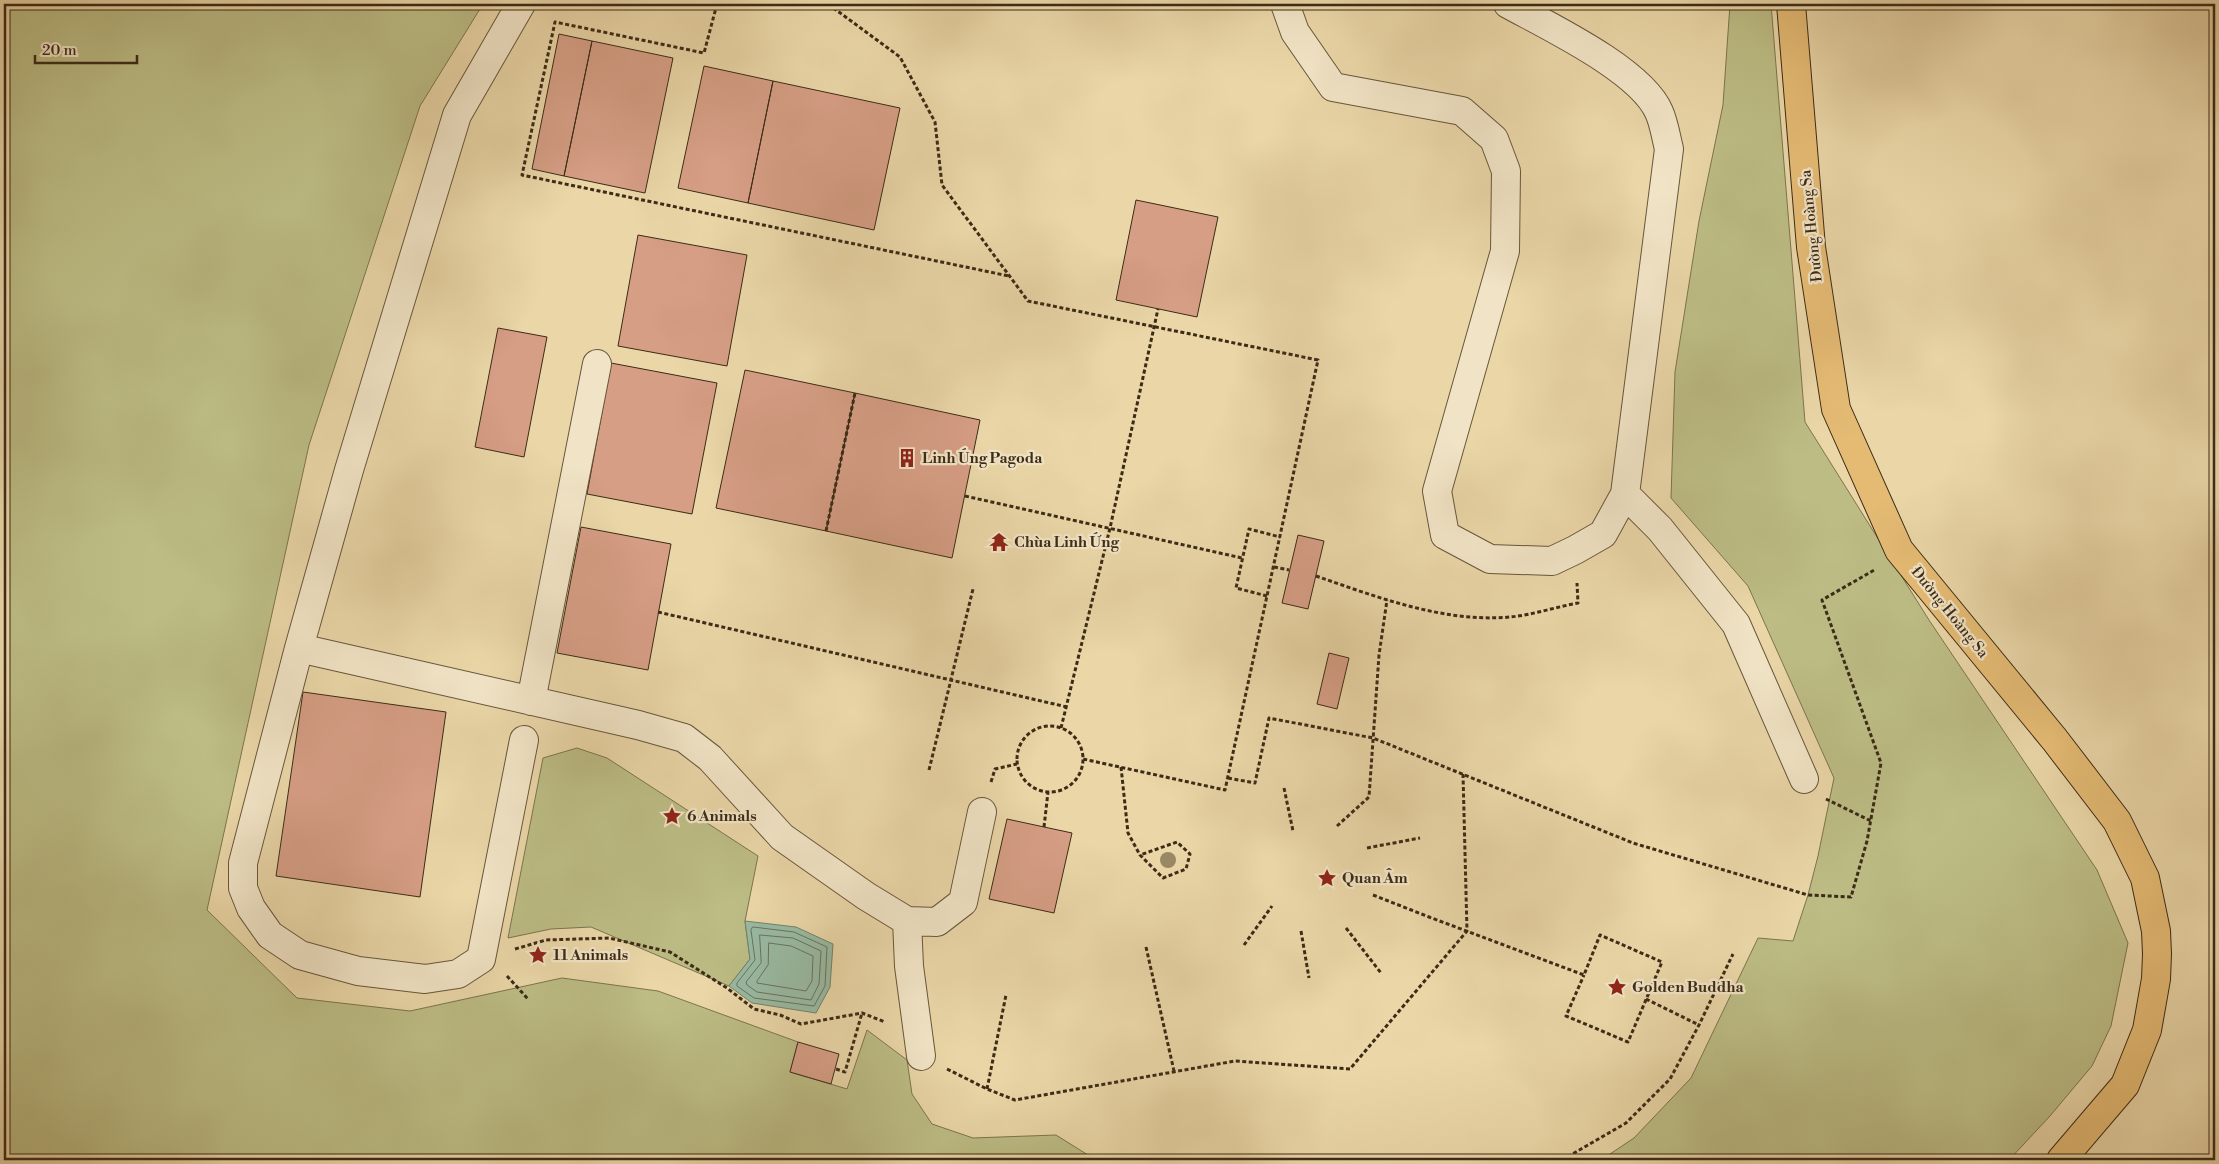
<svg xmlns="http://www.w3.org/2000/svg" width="2219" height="1164" font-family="'Libre Bodoni',serif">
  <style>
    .green { fill: #bcbc84; stroke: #7c744e }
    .water { fill: #98baa3; stroke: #73816b }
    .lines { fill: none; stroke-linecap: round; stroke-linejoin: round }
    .shore { stroke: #6a725d; stroke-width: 1 }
    .building { fill: #d69e85; stroke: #3c2b17 }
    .minor-casing { stroke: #68563b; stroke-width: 30 }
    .major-casing { stroke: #3c2b17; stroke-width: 30 }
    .path { stroke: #3c2b17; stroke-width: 3; stroke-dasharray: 4 2.5; stroke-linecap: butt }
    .minor { stroke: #f1e4c6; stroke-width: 28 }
    .major { stroke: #e5bb74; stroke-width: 28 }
    .tree { fill: #998864 }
    .labels { text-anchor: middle; stroke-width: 4.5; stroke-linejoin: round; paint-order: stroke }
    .street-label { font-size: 15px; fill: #3c2b17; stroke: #f1e4c6 }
    .poi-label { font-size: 15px; font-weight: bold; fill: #3c2b17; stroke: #f1e4c6; text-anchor: start }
  </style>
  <rect width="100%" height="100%" fill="#ead6a7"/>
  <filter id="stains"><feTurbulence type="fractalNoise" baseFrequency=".004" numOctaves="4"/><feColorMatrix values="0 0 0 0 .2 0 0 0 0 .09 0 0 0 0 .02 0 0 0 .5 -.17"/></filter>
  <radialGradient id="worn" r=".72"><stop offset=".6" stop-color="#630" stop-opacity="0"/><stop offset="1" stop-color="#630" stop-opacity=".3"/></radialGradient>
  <!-- green -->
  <path class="green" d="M4,4H483L420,106L309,445L207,910L297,998L410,1011L562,978L658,991L798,1042L790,1072L847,1089L867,1030L907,1060L912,1094L932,1124L973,1138L1056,1135L1096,1160H4Z
    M1730,4H1771L1805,422L1929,620L2097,870L2128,943L2111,1026L2092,1066L2050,1116L2009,1160H1601L1634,1138L1691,1078L1758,938L1793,941L1808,895L1818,856L1834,778L1748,586L1671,498L1675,372L1699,221L1723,105Z
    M577,748L607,758L758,856L745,921L750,959L729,986L591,927L551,929L508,938L543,758Z"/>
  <!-- water -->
  <path class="water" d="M745,921L796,927L833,944L830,987L816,1013L752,1003L729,986L750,959Z"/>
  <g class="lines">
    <!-- shore -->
    <path class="shore" d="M753,927L794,932L827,947L825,986L814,1006L754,998L737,986V983L755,960L751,930Z
      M760,935L793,938L821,951L819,984L811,1000L757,992L747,985L746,982L761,963Z
      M769,943L791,946L813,956L812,981L806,991L757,983V981L768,965Z"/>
  </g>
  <!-- building -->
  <path class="building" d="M559,34L592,41L564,176L532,169Z
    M592,41L673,58L645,193L564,176Z
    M704,66L773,81L748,203L678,188Z
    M773,81L900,108L874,230L748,203Z
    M1136,200L1218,217L1197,317L1116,300Z
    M638,235L747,255L727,366L618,346Z
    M498,328L547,337L524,457L475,447Z
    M611,363L717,383L692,514L587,494Z
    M745,370L855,393L826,531L716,508Z
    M855,393L980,420L952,558L826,531Z
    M581,527L671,544L648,670L557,653Z
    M1298,535L1324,541L1308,609L1282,603Z
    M1329,653L1349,658L1337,709L1317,704Z
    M303,692L446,712L420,897L276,876Z
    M1007,819L1072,833L1054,913L989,899Z
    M798,1042L839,1054L831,1084L790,1072Z"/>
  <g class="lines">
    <!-- minor casing -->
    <g class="minor-casing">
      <path id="minor" d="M521,4L457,115L349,470L299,648L638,725L684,738L710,758L782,837L866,896L907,921L937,922L963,902L982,812
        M1285,4L1295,32L1333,87L1462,111L1494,139L1506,171L1505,251L1437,491L1445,535L1490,559L1552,561L1575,550L1603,534L1625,494L1669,149C1666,137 1664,123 1659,112C1641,70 1548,26 1508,4
        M1625,494L1660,529L1736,624L1804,779
        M299,648L243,863V888L251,908L270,935L300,955L358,971L425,979L458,974L481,959L524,740
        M531,701L597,364
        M907,921L909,966L921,1056"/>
    </g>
    <!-- major casing -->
    <g class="major-casing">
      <path id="major" d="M1791,4L1811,247L1836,409L1899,550L2055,740L2117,821L2145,878L2156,931L2157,954L2156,979L2147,1030L2125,1085L2061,1160"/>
    </g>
    <!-- path -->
    <path class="path" d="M717,4L704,53L555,22L522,175L1009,276
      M828,4L900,57L935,122L942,185L1028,301L1318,360L1225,790L1083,759
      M965,496L1242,558
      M826,531L855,393
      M1274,567L1289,570
      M1316,576C1377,597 1444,623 1510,617C1532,615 1556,607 1578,603L1577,583
      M1267,596L1236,588L1249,529L1280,537
      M658,612L1067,707
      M1017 759a33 33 0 1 1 66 0a33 33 0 1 1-66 0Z
      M1061,728L1110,528L1158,309
      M1121,767L1128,833L1140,855L1163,878L1186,869L1190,854L1177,842L1140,855
      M929,770L973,589
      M1228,778L1255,783L1269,718L1373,738L1633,843L1808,895L1851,897L1867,841L1881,763L1822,600L1876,569
      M991,782L995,769L1017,764
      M1284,788L1293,831
      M1826,799L1871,821
      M1337,826L1369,797L1379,655L1387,600
      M1044,827L1048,792
      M1367,848L1420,838
      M1373,895L1429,917L1584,975L1600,935L1662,962L1628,1042L1566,1016L1584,975
      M1346,928L1381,973
      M1301,931L1309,978
      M1244,945L1272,906
      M1146,947L1174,1071
      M515,949L546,940L609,938L670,952L727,988L754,1009L780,1015L801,1024L862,1013L885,1022
      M507,976L528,999
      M1646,999L1699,1025
      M836,1069L845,1072L862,1013
      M947,1069L987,1089L1015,1100L1235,1061L1350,1069L1467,931L1463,774
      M987,1089L1006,995
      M1562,1160L1626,1123L1670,1079L1699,1025L1733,954"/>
    <!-- minor -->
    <use href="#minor" class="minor"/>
    <!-- major -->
    <use href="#major" class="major"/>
  </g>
  <!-- trees -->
  <circle class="tree" cx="1168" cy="860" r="8"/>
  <!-- icons -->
  <defs>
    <g id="building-bare" transform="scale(1.5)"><path d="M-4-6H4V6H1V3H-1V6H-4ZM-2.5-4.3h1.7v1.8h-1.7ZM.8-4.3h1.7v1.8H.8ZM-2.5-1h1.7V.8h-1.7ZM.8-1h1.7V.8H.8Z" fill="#8f2418" stroke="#f1e4c6" stroke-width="2.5" paint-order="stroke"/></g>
    <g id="temple-bare" transform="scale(1.5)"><path d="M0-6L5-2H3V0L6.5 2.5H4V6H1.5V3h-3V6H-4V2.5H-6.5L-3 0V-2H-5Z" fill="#8f2418" stroke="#f1e4c6" stroke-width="2.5" paint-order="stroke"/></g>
    <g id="sight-bare" transform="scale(1.5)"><path d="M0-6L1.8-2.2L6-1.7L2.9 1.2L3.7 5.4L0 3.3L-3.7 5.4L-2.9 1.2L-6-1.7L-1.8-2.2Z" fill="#8f2418" stroke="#f1e4c6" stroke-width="2.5" paint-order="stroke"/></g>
  </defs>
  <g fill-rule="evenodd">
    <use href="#building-bare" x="907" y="458"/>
    <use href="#temple-bare" x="999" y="542"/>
    <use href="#sight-bare" x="672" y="816"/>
    <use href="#sight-bare" x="1327" y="878"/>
    <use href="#sight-bare" x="538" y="955"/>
    <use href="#sight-bare" x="1617" y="987"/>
  </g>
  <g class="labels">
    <!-- street labels -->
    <g class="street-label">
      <text transform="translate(1811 226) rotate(-96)" y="5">Đường Hoàng Sa</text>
      <text transform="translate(1950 612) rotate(51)" y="5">Đường Hoàng Sa</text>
    </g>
    <!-- poi labels -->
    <g class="poi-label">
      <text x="922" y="463">Linh Úng Pagoda</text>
      <text x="1014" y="547">Chùa Linh Ứng</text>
      <text x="687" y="821">6 Animals</text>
      <text x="1342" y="883">Quan Âm</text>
      <text x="553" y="960">11 Animals</text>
      <text x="1632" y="992">Golden Buddha</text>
    </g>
  </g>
  <!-- margin -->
  <rect width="2219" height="1164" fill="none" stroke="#ead6a7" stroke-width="20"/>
  <rect x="5" y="5" width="2209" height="1154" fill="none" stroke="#3c2b17" stroke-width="2.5"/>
  <rect x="10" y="10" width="2199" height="1144" fill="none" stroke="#3c2b17"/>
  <!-- scale -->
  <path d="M35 55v8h102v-8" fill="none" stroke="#3c2b17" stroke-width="2.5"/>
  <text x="42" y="55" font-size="15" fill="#3c2b17" stroke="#f1e4c6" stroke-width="4" paint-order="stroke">20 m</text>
  <rect width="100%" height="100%" filter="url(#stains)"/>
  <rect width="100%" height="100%" fill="url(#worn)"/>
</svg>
